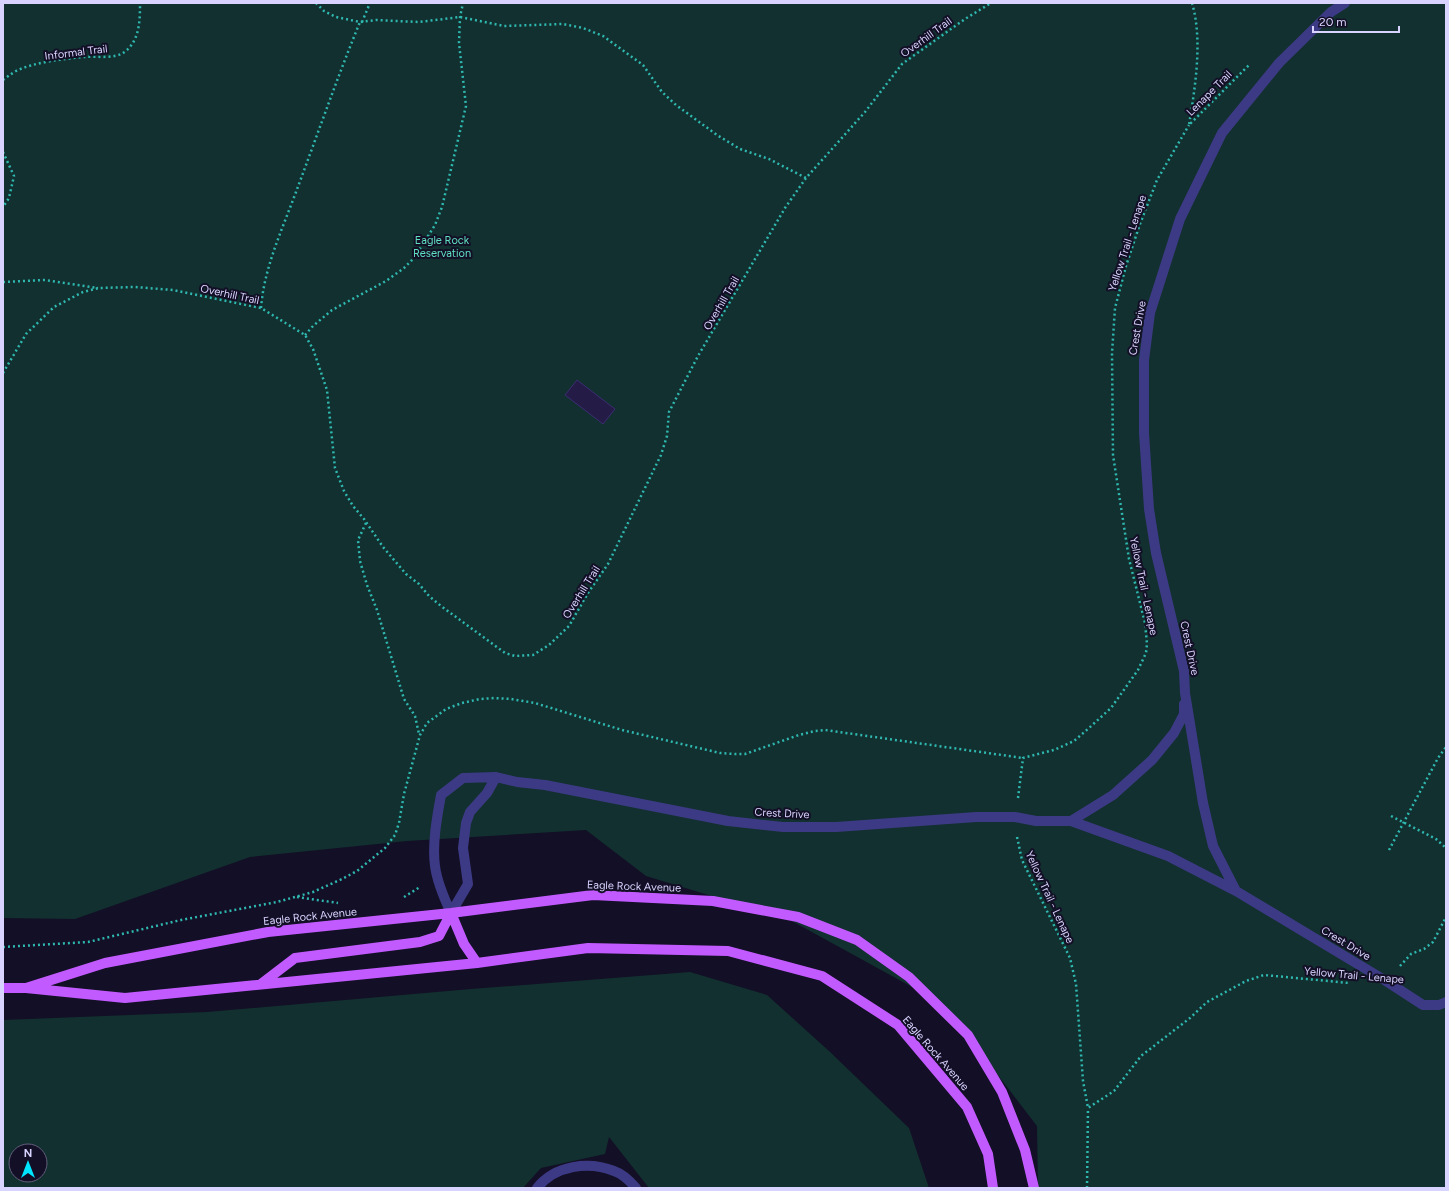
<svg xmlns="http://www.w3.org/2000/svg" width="1449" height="1191" font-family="Figtree,sans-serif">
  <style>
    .green { fill: #12302f; fill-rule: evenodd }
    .building { fill: #241b47; stroke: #3b2d73 }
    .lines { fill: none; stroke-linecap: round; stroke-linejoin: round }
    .path { stroke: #2fb8b0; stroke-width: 2.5; stroke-dasharray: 2 3; stroke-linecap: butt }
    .minor { stroke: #3d3a85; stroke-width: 10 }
    .major { stroke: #c25bff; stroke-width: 10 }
    .labels { text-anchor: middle; stroke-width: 4; stroke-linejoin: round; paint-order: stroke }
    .street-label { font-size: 11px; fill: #d9d4ff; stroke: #130f26 }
    .park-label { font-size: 11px; fill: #5fe0c0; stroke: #130f26 }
  </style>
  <rect width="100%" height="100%" fill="#130f26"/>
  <!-- green -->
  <path class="green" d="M3,3H1446V1188H1038L1037,1126L943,1004L790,920L646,876L586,830L407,841L250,857L75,919L3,918Z
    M690,972L767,995L829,1051L909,1128L929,1188H649L609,1137L605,1154L541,1168L523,1188H3V1020L207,1012L471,989ZM16,1151H40V1175H16Z"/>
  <!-- building -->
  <path class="building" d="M577,380L615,409L603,424L565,395Z"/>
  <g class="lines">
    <!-- path -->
    <path class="path" d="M316,3L324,11L336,17L360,22L376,20L419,22L460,17L504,26L563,24L583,28L603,36L643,65L662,92L676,105L717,135L740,149L769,159L806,178
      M1192,3C1203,40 1195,88 1189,125L1249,65
      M362,22L370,3
      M3,80C7,77 11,74 16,71C34,62 64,59 84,57C96,56 113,59 123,53C140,42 140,20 140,3
      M3,152L14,176L9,198L3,207
      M3,282L45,280L98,288
      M261,308C264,268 282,230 296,192C317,136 337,78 360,22
      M305,335L313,326L332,310L386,281L404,268L414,258L435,225L442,207L466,106L459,43L460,17L463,3
      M3,373L26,334L54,307L83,292L99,288L135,287L173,290L261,308L305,335L313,349L327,390L335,468L344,491L353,506L364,519L383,547L406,574L419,584L429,596L441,606L505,653L515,656L533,655L549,645L569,626L588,593L608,564L661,455L667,436L669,412L698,356L785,208L806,178L865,112L902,64L965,19L991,3
      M366,523L358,540L360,561L367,585L377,610L404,699L415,716L419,734
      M1018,798L1023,758L1054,750L1074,741L1089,728L1111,708L1138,670L1146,653L1147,644L1145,623L1129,559L1113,455L1112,353L1115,308L1126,266L1140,224L1157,180L1189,125
      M1391,816L1436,839L1446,848
      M1017,837L1022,860L1070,958L1076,984L1083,1081L1088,1108L1114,1091L1141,1056L1190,1018L1207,1002L1246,981L1264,975L1349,983
      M1389,850L1438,758L1446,747
      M297,897L338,903
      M404,897L420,887
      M3,947L88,942L181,920L277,902L313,892L342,879L357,871L385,848L395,835L399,823L404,794L420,735L427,723L446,709L462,703L480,699L494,698L511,699L535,703L622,730L720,753L735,754H745L799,735L815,731L825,730L1023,758
      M1400,966L1411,954L1424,949L1433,942L1446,917
      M1087,1188L1088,1108"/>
    <!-- minor -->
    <path class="minor" d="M1071,821L1113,795L1152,760L1174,733L1184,714V704
      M1236,891L1213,846L1203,803L1185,693L1184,671L1156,553L1149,509L1144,433V360L1150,313L1180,219L1222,133L1279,63L1331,12L1345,3
      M451,913C444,898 437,882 435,866C432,844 437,817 441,795L463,778L496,777L517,782L545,785L728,821L783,827H836L976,817H1015L1036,821H1071L1168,856L1236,891L1386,981L1423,1005H1439L1446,1002
      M451,913L468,884L463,848L466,823L470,812L487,793L496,777
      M537,1188C555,1165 589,1161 614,1171C623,1174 630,1181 636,1188"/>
    <!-- major -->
    <path class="major" d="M451,913L464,944L477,963
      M261,984L295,958L420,942L439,936L451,913
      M3,988H26L125,998L477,963L588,948L728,951L822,976L898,1025L967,1107L988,1154L993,1188
      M26,988L105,963L268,932L451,913L593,895L713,901L798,917L857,940L909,977L968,1035L1002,1092L1025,1150L1034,1188"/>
  </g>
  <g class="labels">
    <!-- street labels -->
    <g class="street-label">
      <text transform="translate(926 37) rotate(-36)" y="4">Overhill Trail</text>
      <text transform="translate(76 52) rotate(-7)" y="4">Informal Trail</text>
      <text transform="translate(1209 93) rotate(-45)" y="4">Lenape Trail</text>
      <text transform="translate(1127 243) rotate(-72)" y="4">Yellow Trail - Lenape</text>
      <text transform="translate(230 294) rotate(12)" y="4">Overhill Trail</text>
      <text transform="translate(721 303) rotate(-60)" y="4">Overhill Trail</text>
      <text transform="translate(1137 328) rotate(-80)" y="4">Crest Drive</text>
      <text transform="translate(1144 586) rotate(78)" y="4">Yellow Trail - Lenape</text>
      <text transform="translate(581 592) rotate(-58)" y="4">Overhill Trail</text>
      <text transform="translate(1190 648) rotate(78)" y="4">Crest Drive</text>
      <text transform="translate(782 813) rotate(3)" y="4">Crest Drive</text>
      <text transform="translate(634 886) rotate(2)" y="4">Eagle Rock Avenue</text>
      <text transform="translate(1050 897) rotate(65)" y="4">Yellow Trail - Lenape</text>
      <text transform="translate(310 916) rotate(-6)" y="4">Eagle Rock Avenue</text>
      <text transform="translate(1346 943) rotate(31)" y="4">Crest Drive</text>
      <text transform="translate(1354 975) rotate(5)" y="4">Yellow Trail - Lenape</text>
      <text transform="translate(936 1053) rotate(49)" y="4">Eagle Rock Avenue</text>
    </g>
    <!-- park labels -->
    <g class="park-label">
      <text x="442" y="244">Eagle Rock<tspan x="442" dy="13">Reservation</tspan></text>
    </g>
  </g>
  <!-- border -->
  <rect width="1449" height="1191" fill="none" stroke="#d9d4ff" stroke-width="8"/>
  <!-- north arrow -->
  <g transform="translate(28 1163)"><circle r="19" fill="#130f26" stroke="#625e7d"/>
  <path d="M0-3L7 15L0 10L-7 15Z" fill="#00e5ff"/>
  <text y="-6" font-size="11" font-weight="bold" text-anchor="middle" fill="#d9d4ff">N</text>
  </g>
  <!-- scale -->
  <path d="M1313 26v6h86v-6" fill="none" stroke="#d9d4ff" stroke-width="2"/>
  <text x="1319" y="26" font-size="12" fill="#d9d4ff" stroke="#130f26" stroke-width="3" paint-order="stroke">20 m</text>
</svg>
